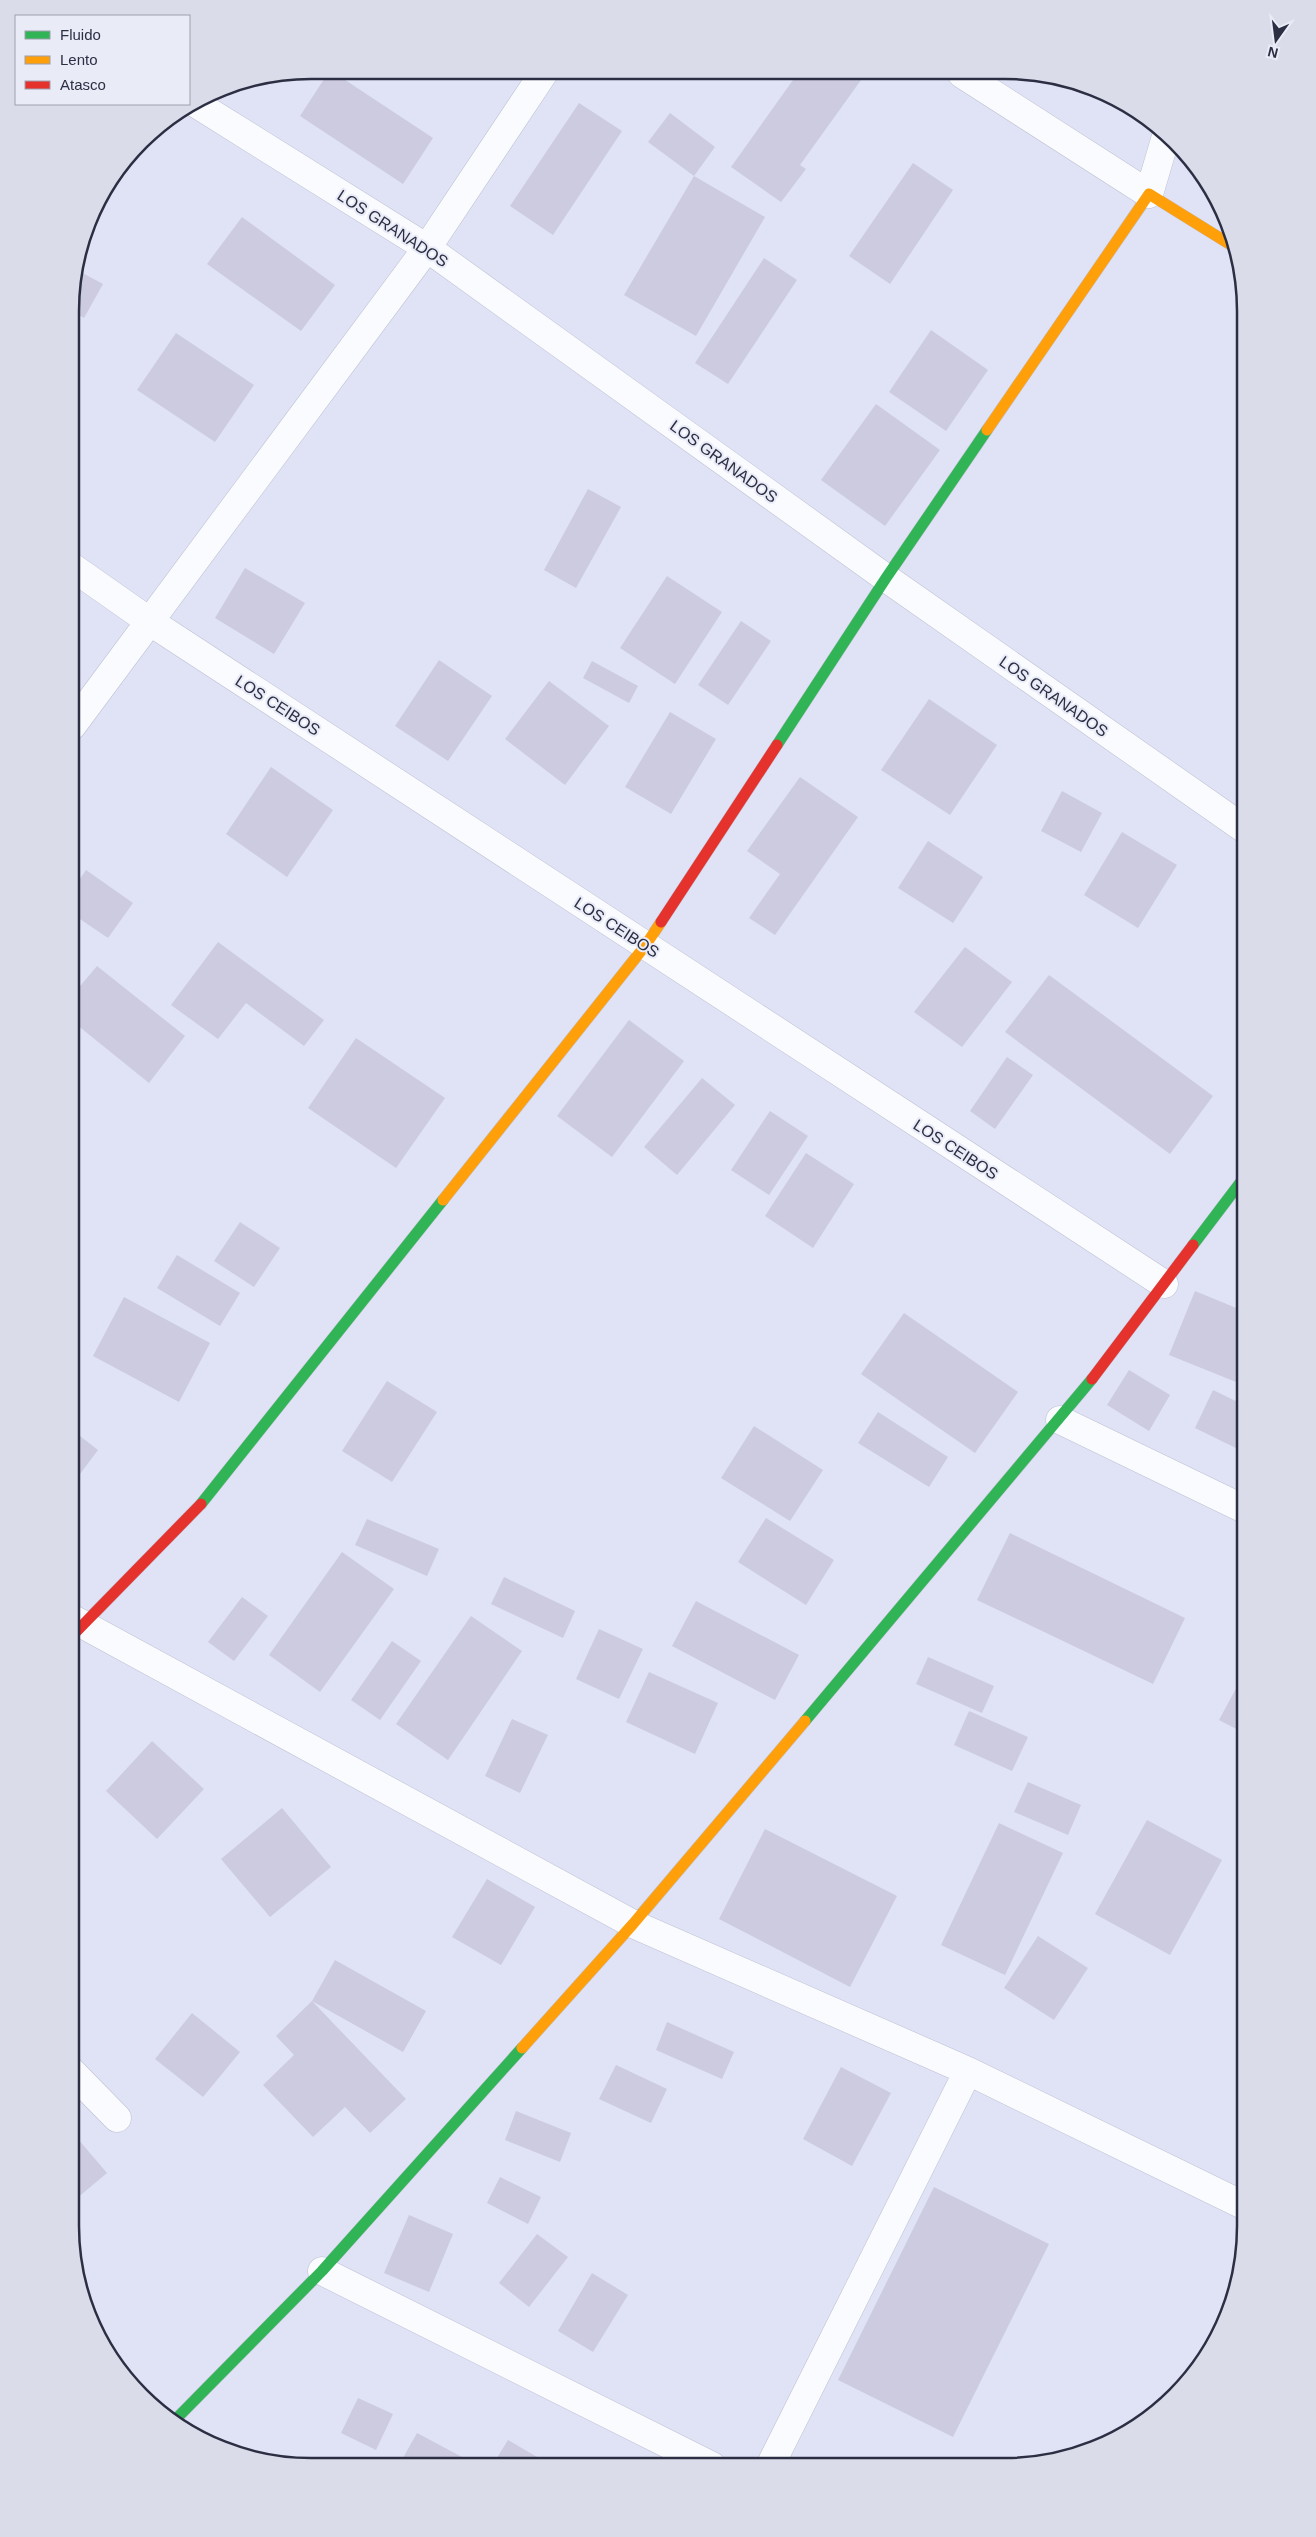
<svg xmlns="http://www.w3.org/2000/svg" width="1316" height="2537" font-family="Arial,sans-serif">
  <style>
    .building { fill: #cccbdf }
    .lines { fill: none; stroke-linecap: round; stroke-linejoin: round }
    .street-casing { stroke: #bec0d2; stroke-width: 29 }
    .fast-casing { stroke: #bec0d2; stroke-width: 12 }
    .slow-casing { stroke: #bec0d2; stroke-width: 12 }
    .jam-casing { stroke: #bec0d2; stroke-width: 12 }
    .street { stroke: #fafbfe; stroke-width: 28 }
    .fast { stroke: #30b455; stroke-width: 11 }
    .slow { stroke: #ff9f0a; stroke-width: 11 }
    .jam { stroke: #e5322d; stroke-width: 11 }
    .labels { text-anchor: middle; stroke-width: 4; stroke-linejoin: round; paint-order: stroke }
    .street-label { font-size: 16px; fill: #2c2f44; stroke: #e9ebf7 }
    .rim { fill: none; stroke: #2c2f44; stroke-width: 2.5 }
  </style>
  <rect width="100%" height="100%" fill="#e0e3f5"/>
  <!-- building -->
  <path class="building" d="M330,70L433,138L403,184L300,116Z
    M798,73H852L861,80L800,165L806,169L781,202L731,167Z
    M579,103L622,131L553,235L510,206Z
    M670,113L715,147L694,176L648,142Z
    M913,163L953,190L890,284L849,256Z
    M694,176L765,217L696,336L624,295Z
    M242,217L335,285L301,331L207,264Z
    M764,258L797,280L728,384L695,363Z
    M75,269L103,284L84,318L72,311V279Z
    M931,330L988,370L946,431L889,392Z
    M176,333L254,385L215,442L137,390Z
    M876,404L940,450L885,526L821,480Z
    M588,489L621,507L576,588L544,570Z
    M245,568L305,603L274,654L215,618Z
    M667,576L722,612L675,684L620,648Z
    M741,621L771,641L728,705L698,685Z
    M439,660L492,696L448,761L395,726Z
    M592,661L638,686L629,703L583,678Z
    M549,681L609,726L565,785L505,739Z
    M929,699L997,745L950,815L881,770Z
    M670,712L716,739L671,814L625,787Z
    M271,767L333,810L287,877L226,834Z
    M800,777L858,817L775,935L749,918L780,874L747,851Z
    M1062,791L1102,813L1081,852L1041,831Z
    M1122,832L1177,865L1138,928L1084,895Z
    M928,841L983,877L953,923L898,888Z
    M86,870L133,903L108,938L71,913V892Z
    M218,942L324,1020L304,1046L246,1003L218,1039L171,1005Z
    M965,947L1012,982L962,1047L914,1012Z
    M97,966L185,1036L149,1083L71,1020V997Z
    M1049,975L1213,1096L1170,1154L1005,1032Z
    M629,1020L684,1061L612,1157L557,1116Z
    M356,1038L445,1098L396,1168L308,1108Z
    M1007,1057L1033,1075L995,1129L970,1111Z
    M702,1078L735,1105L677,1175L644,1147Z
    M770,1111L808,1136L769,1195L731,1170Z
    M806,1153L854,1184L813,1248L765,1216Z
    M71,1201L78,1205L71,1216Z
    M240,1222L280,1248L254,1287L214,1261Z
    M177,1255L240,1293L220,1326L157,1288Z
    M1195,1291L1246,1312V1386L1169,1355Z
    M124,1297L210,1343L179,1402L93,1356Z
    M904,1313L1018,1392L975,1453L861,1374Z
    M1129,1370L1170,1395L1149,1431L1107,1405Z
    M387,1381L437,1412L392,1482L342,1451Z
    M1213,1390L1246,1406V1453L1195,1428Z
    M878,1412L948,1457L929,1487L858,1443Z
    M754,1426L823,1470L790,1521L721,1478Z
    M71,1429L98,1450L71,1486Z
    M766,1518L834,1560L806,1605L738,1562Z
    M367,1519L439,1549L427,1576L355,1545Z
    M1010,1533L1185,1618L1153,1684L977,1600Z
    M342,1552L394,1589L320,1692L269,1655Z
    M504,1577L575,1611L563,1638L491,1604Z
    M242,1597L268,1616L234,1661L208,1642Z
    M696,1601L799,1655L775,1700L672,1646Z
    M471,1616L522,1651L448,1760L396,1724Z
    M599,1629L643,1649L619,1699L576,1679Z
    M392,1641L421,1661L380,1720L351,1700Z
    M928,1657L994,1686L982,1713L916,1684Z
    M1246,1670V1734L1219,1720Z
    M649,1672L718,1703L695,1754L626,1722Z
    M969,1711L1028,1737L1012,1771L954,1745Z
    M512,1719L548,1735L520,1793L485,1776Z
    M152,1741L204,1789L157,1839L106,1791Z
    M1028,1782L1081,1805L1068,1835L1014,1812Z
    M70,1792L78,1801L70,1807Z
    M282,1808L331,1867L270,1917L221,1859Z
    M1147,1820L1222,1860L1170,1955L1095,1914Z
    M999,1823L1063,1853L1005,1975L941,1945Z
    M765,1829L897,1896L850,1987L719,1919Z
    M487,1879L535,1907L501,1965L452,1937Z
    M1038,1936L1088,1968L1054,2020L1004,1988Z
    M335,1960L426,2011L403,2052L312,2001Z
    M312,2001L406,2099L370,2133L345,2107L313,2137L263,2085L294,2055L276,2036Z
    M192,2013L240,2052L203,2097L155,2059Z
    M667,2022L734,2052L722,2079L656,2050Z
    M616,2065L667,2089L651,2123L599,2099Z
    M841,2067L891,2093L852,2166L803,2139Z
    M516,2111L571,2133L560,2162L505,2140Z
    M72,2132L107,2173L70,2204V2134Z
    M500,2177L541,2197L528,2224L487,2203Z
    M934,2187L1049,2244L953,2437L838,2380Z
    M409,2215L453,2234L429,2292L384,2273Z
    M537,2234L568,2257L529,2307L499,2283Z
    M592,2273L628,2295L593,2352L558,2331Z
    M358,2398L393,2414L376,2450L341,2433Z
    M417,2433L462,2457L457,2465H399Z
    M508,2440L544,2461L541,2466H492Z"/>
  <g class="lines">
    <!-- street casing -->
    <g class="street-casing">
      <path id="street" d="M962,74L1149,194L1167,133
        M195,103L427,248L886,578L1246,830
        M72,567L149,621L1164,1284
        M72,726L427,248L545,71
        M1060,1420L1246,1510
        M71,1618L633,1924L968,2071L1245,2206
        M70,2070L117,2118
        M322,2271L712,2466
        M770,2466L968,2071"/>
    </g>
    <!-- fast casing -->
    <g class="fast-casing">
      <path id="fast" d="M777,745L886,578L987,430
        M1193,1245L1246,1175
        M201,1504L443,1200
        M805,1721L1092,1379
        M174,2421L322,2271L522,2048"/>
    </g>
    <!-- slow casing -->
    <g class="slow-casing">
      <path id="slow" d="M987,430L1149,194L1236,248
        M443,1200L645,946L661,922
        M522,2048L633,1924L805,1721"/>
    </g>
    <!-- jam casing -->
    <g class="jam-casing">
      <path id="jam" d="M661,922L777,745
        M1092,1379L1193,1245
        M71,1637L201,1504"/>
    </g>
    <!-- street -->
    <use href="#street" class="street"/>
    <!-- fast -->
    <use href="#fast" class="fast"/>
    <!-- slow -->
    <use href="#slow" class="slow"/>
    <!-- jam -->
    <use href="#jam" class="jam"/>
  </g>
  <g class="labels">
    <!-- street labels -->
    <g class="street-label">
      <text transform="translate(393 228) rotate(33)" y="6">LOS GRANADOS</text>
      <text transform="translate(724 461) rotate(36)" y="6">LOS GRANADOS</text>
      <text transform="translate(1054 696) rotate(35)" y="6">LOS GRANADOS</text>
      <text transform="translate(278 705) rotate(33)" y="6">LOS CEIBOS</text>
      <text transform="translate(617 927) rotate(33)" y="6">LOS CEIBOS</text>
      <text transform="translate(956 1149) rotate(33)" y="6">LOS CEIBOS</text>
    </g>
  </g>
  <!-- crop -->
  <path d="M0 0H1316V2537H0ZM311 79H1005A232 232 0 0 1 1237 311V2226A232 232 0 0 1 1005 2458H311A232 232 0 0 1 79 2226V311A232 232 0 0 1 311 79Z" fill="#dadce9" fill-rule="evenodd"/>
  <path class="rim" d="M311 79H1005A232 232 0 0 1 1237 311V2226A232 232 0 0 1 1005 2458H311A232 232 0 0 1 79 2226V311A232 232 0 0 1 311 79Z"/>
  <!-- legend -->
  <rect x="15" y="15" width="175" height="90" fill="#e9ebf7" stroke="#9da0af"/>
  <rect x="25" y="31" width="25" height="8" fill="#30b455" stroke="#9da0af"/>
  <text x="60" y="40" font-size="15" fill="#2c2f44">Fluido</text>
  <rect x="25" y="56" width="25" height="8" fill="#ff9f0a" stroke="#9da0af"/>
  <text x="60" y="65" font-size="15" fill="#2c2f44">Lento</text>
  <rect x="25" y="81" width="25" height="8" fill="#e5322d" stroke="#9da0af"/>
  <text x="60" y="90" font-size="15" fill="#2c2f44">Atasco</text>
  <!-- north arrow -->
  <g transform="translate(1276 40) rotate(194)" stroke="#e9ebf7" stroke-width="4" paint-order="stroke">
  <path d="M0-4L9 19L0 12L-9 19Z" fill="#2c2f44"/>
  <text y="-8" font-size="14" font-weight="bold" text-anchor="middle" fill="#2c2f44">N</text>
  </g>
</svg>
